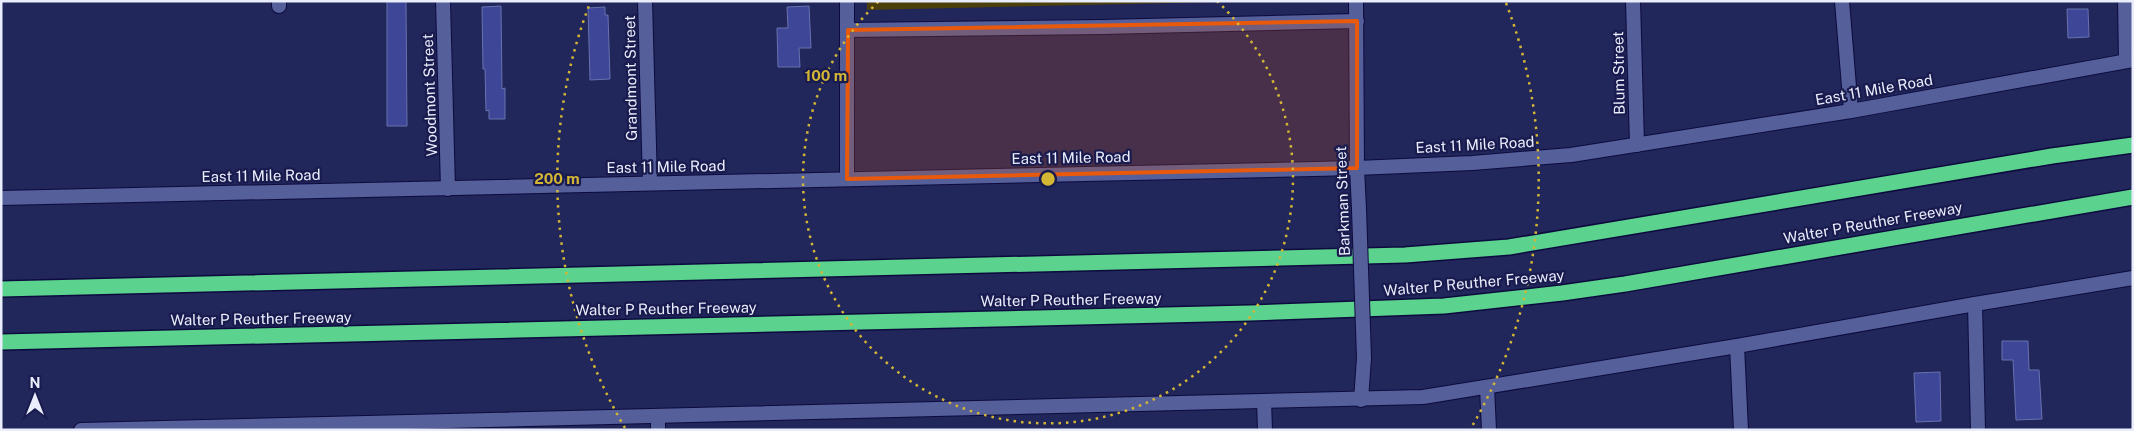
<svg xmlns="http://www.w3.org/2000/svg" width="2134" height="431" font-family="'Public Sans',sans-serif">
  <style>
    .green { fill: #4b3f0c }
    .building { fill: #3e4697; stroke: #6872ae }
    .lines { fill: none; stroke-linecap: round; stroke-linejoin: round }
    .minor-casing { stroke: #0d0b3e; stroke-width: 16 }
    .secondary-casing { stroke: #0d0b3e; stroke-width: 16 }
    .motorway-casing { stroke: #0d0b3e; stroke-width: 18 }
    .minor { stroke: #555f99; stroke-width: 14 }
    .secondary { stroke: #555f99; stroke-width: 14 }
    .motorway { stroke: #5bd28d; stroke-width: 15 }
    .minor-bridge-casing { stroke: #0d0b3e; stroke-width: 16; stroke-linecap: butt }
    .minor-bridge { stroke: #555f99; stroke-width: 14 }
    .marked { fill: #e8590c; fill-opacity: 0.2; stroke: #e8590c; stroke-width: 4; stroke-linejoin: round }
    .ring { fill: none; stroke: #d4b635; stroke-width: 2.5; stroke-dasharray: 2.5 5 }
    .labels { text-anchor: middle; stroke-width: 4.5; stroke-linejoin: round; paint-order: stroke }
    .street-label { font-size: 15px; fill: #eaedfb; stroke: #191b4f }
    .centre { fill: #d4b635; stroke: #191b4f; stroke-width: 2.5 }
    .ring-label { font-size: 15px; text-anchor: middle; font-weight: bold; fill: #d4b635; stroke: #191b4f; stroke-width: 4.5; stroke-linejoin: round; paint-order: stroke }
  </style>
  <rect width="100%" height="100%" fill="#21265b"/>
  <!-- green -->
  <path class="green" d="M867,1H1262L867,10Z"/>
  <!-- building -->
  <path class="building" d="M387,1H406L407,126H387Z
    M501,6L502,89L505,88V119H489V110L486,111L485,69H483L482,7Z
    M809,6L811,48H799L800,67H778L777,28H788L787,7Z
    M605,7V15H608L610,79L590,80L588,8Z
    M2067,9H2088L2089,37L2068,38Z
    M2002,341H2028L2029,370H2039L2042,419L2016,420L2013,360H2002Z
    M1940,372L1941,421L1916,422L1914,373Z"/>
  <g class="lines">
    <!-- minor casing -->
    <g class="minor-casing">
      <path id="minor" d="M279,1V6
        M443,1L448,189
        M645,1L650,183
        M1356,1L1357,168L1359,209
        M1633,1L1637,145
        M1842,1L1851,111
        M2125,1L2126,61
        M848,30L1102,27L1357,21
        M847,179V1
        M1975,304L1978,430
        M1737,346L1741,430
        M1487,387L1489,430
        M1361,400L1364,358
        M1264,401L1265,430
        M658,430V417"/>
    </g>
    <!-- secondary casing -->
    <g class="secondary-casing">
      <path id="secondary" d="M1,198L1357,168L1472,163L1571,155L1851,111L2133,60
        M81,430L1423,397L1737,346L1975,304L2133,278"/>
    </g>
    <!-- motorway casing -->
    <g class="motorway-casing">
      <path id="motorway" d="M1,289L1405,255L1509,247L2052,156L2133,145
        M1,342L1250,313L1444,306L1562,293L1625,284L2133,197"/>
    </g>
    <!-- minor -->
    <use href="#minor" class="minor"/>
    <!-- secondary -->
    <use href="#secondary" class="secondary"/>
    <!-- motorway -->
    <use href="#motorway" class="motorway"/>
    <!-- minor-bridge casing -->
    <g class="minor-bridge-casing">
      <path id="minor-bridge" d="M1359,209L1364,358"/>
    </g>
    <!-- minor-bridge -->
    <use href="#minor-bridge" class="minor-bridge"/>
  </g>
  <!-- marked area -->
  <path class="marked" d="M1357,21V168L847,179L848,30Z"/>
  <!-- distance rings -->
  <g class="ring">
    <path d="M1217 1A245 245 0 1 1 879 1"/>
    <path d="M625 428A491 491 0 0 1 590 3M1506 3A491 491 0 0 1 1471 428"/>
  </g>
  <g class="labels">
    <!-- street labels -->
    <g class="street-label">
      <text transform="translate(1619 73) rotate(-91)" y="5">Blum Street</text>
      <text transform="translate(631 78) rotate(-91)" y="5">Grandmont Street</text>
      <text transform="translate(1874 90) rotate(-10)" y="5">East 11 Mile Road</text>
      <text transform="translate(430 95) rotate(-92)" y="5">Woodmont Street</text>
      <text transform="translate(1475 145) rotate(-3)" y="5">East 11 Mile Road</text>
      <text transform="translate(1071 158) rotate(-1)" y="5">East 11 Mile Road</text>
      <text transform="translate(666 167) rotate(-1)" y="5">East 11 Mile Road</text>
      <text transform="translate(261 176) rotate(-1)" y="5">East 11 Mile Road</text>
      <text transform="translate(1343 201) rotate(-92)" y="5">Barkman Street</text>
      <text transform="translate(1873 223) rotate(-10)" y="5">Walter P Reuther Freeway</text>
      <text transform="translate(1474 283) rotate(-5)" y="5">Walter P Reuther Freeway</text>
      <text transform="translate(1071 300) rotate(-1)" y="5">Walter P Reuther Freeway</text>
      <text transform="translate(666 309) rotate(-1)" y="5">Walter P Reuther Freeway</text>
      <text transform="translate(261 319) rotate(-1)" y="5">Walter P Reuther Freeway</text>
    </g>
  </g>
  <circle cx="1048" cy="179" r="8" class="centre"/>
  <g class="ring-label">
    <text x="826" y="81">100 m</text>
    <text x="557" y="184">200 m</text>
  </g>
  <!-- border -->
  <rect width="2134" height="431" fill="none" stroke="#eaedfb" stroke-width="5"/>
  <!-- north arrow -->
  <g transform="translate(35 396)" stroke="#191b4f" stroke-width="4" paint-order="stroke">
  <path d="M0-4L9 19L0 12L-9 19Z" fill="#eaedfb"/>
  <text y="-8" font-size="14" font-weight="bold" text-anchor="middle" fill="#eaedfb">N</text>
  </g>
</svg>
